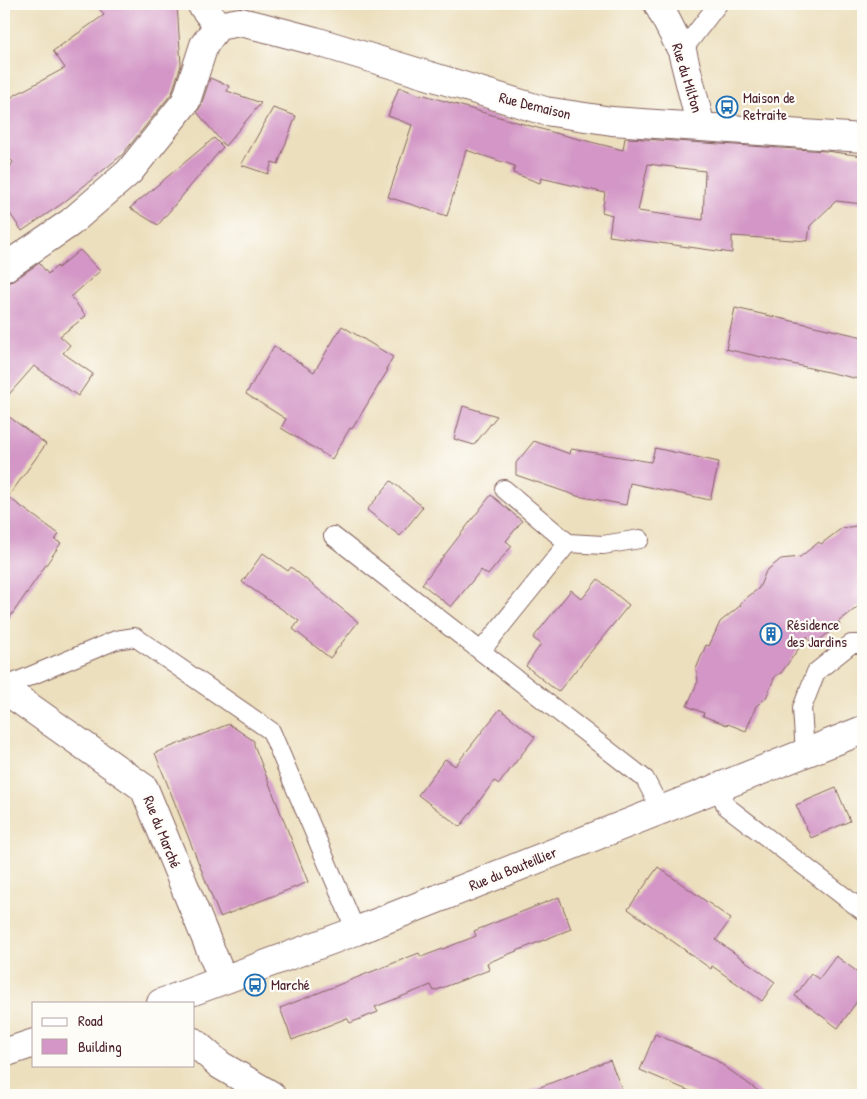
<svg xmlns="http://www.w3.org/2000/svg" width="867" height="1099" font-family="'Patrick Hand',sans-serif">
  <style>
    .building { fill: #d396c6; fill-rule: evenodd }
    .lines { fill: none; stroke-linecap: round; stroke-linejoin: round }
    .lane-casing { stroke: #83625e; stroke-width: 20 }
    .street-casing { stroke: #83625e; stroke-width: 30 }
    .lane { stroke: #fff; stroke-width: 18 }
    .street { stroke: #fff; stroke-width: 28 }
    .labels { text-anchor: middle; stroke-width: 4.5; stroke-linejoin: round; paint-order: stroke }
    .street-label { font-size: 15px; fill: #4a1f2b; stroke: #fdfcf7 }
    .poi-label { font-size: 15px; fill: #4a1f2b; stroke: #fdfcf7; text-anchor: start }
  </style>
  <rect width="100%" height="100%" fill="#fdfcf7"/>
  <filter id="ink" filterUnits="userSpaceOnUse"><feTurbulence type="fractalNoise" baseFrequency=".02" numOctaves="2"/><feDisplacementMap in="SourceGraphic" scale="10" xChannelSelector="R" yChannelSelector="G"/><feConvolveMatrix kernelMatrix="1 2 1 2 8 2 1 2 1" color-interpolation-filters="sRGB"/></filter>
  <filter id="wash" filterUnits="userSpaceOnUse"><feTurbulence type="fractalNoise" baseFrequency=".0096" numOctaves="4" result="noise"/><feDisplacementMap in="SourceGraphic" scale="20" xChannelSelector="R" yChannelSelector="G"/><feGaussianBlur stdDeviation="1.12" result="paint"/><feColorMatrix in="noise" values="0 0 0 0 0 0 0 0 0 0 0 0 0 0 0 0 0 1.4 0 .05"/><feComposite in="paint" operator="in"/></filter>
  <g filter="url(#wash)">
    <rect width="100%" height="100%" fill="#ecdfbd"/>
    <g id="blocks">
      <!-- building -->
      <path class="building" d="M96,4H177L181,65L172,93L122,155L63,203L22,231L4,205V177L13,162L4,153V106L13,96L65,68L53,51L104,15Z
        M210,78L229,86L227,91L261,103L225,146L197,112L201,106Z
        M399,87L421,96V94L478,111L555,133L623,150L625,138H629L826,151L863,156V204L836,201L810,226L808,241L732,236V253L609,236L612,215L602,212L605,193L541,178L540,183L513,173L515,166L466,150L447,216L388,197L412,125L388,116ZM648,164L705,171L703,220L638,211Z
        M273,108L296,116L278,164L272,162L268,174L241,165Z
        M214,138L223,147L158,225L130,208Z
        M80,250L100,271L71,297L86,316L60,336L70,345L63,353L93,374L78,396L34,366L4,400V283L13,281L39,263L48,274L57,266L58,268Z
        M735,308L863,337V380L726,349Z
        M342,326L393,357L386,369L388,370L352,429L350,428L332,459L281,428L286,419L246,394L274,346L314,372Z
        M463,406L497,416L474,445L454,439Z
        M4,413L46,444L8,497L59,534L55,540L61,543L4,626Z
        M534,441L570,454L571,449L651,462L655,448L719,462L710,500L630,483L626,505L577,496L516,475V463Z
        M391,481L423,507L400,536L367,510Z
        M491,495L522,521L506,541L512,546L488,575L481,570L451,607L422,584Z
        M863,525V603L838,622L840,624L813,645L807,637L781,673L775,676L766,698L756,706L746,731L728,724L727,725L703,716L704,713L687,706L698,681L696,669L706,645L709,646L720,622L741,605L740,603L759,588L766,571L781,559L800,557L819,542L821,544L842,528Z
        M263,553L288,571L291,567L358,622L330,658L293,629L299,621L242,582Z
        M598,579L629,605L558,692L526,666L541,644L533,638L571,590L582,599Z
        M500,709L535,737L499,784L494,781L460,827L418,795L445,759L455,766Z
        M229,724L254,741V745L308,882L220,917L155,753Z
        M836,788L850,821L811,838L796,805Z
        M658,867L731,919L716,940L775,982L762,1001L712,966L711,969L628,909Z
        M559,897L571,929L487,963L489,970L434,991L431,985L375,1007L378,1012L350,1023L347,1018L292,1040L280,1008L419,953L421,957L448,947L476,936L474,931Z
        M836,956L863,976V993L838,1028L795,996L811,974L819,979Z
        M655,1034L713,1058L764,1095H699L640,1070Z
        M610,1060L624,1095H525V1093Z"/>
    </g>
  </g>
  <g filter="url(#ink)">
    <use href="#blocks" fill-opacity="0" stroke="#83625e" stroke-width="1"/>
    <g class="lines">
      <!-- lane casing -->
      <g class="lane-casing">
        <path id="lane" d="M682,51L718,4
          M504,489L568,543L603,545L640,539
          M333,536L645,779L661,810
          M481,651L568,543
          M4,687L116,640L135,637L271,731L356,931
          M805,753L802,708L816,672L851,644H863
          M718,787L726,806L863,911"/>
      </g>
      <!-- street casing -->
      <g class="street-casing">
        <path id="street" d="M201,4L218,26
          M658,4L682,51L701,127
          M218,26L240,22L262,27L315,41L545,111L612,121L863,138
          M4,268L70,223L129,172L186,101L204,45L218,26
          M4,689L144,788L223,980
          M161,1003L356,931L863,730
          M194,1042L220,1065L271,1095
          M4,1053L34,1043"/>
      </g>
      <!-- lane -->
      <use href="#lane" class="lane"/>
      <!-- street -->
      <use href="#street" class="street"/>
    </g>
  </g>
  <!-- icons -->
  <defs>
    <g id="bus-ring" transform="scale(1.125)"><circle r="9.5" fill="#fdfcf7" stroke="#1f6fb2" stroke-width="1.5"/><path d="M-5-6H5V4H4V6H2V4H-2V6H-4V4H-5ZM-3.5-4V0h7V-4ZM-3.5 1.2v1.5H-2V1.2ZM2 1.2v1.5H3.5V1.2Z" fill="#1f6fb2"/></g>
    <g id="building-ring" transform="scale(1.125)"><circle r="9.5" fill="#fdfcf7" stroke="#1f6fb2" stroke-width="1.5"/><path d="M-4-6H4V6H1V3H-1V6H-4ZM-2.5-4.3h1.7v1.8h-1.7ZM.8-4.3h1.7v1.8H.8ZM-2.5-1h1.7V.8h-1.7ZM.8-1h1.7V.8H.8Z" fill="#1f6fb2"/></g>
  </defs>
  <g fill-rule="evenodd">
    <use href="#bus-ring" x="727" y="107"/>
    <use href="#building-ring" x="771" y="634"/>
    <use href="#bus-ring" x="255" y="985"/>
  </g>
  <g class="labels">
    <!-- street labels -->
    <g class="street-label">
      <text transform="translate(687 78) rotate(73)" y="5">Rue du Milton</text>
      <text transform="translate(535 106) rotate(14)" y="5">Rue Demaison</text>
      <text transform="translate(162 832) rotate(68)" y="5">Rue du Marché</text>
      <text transform="translate(513 869) rotate(-22)" y="5">Rue du Bouteillier</text>
    </g>
    <!-- poi labels -->
    <g class="poi-label">
      <text x="743" y="103">Maison de<tspan x="743" dy="17">Retraite</tspan></text>
      <text x="787" y="630">Résidence<tspan x="787" dy="17">des Jardins</tspan></text>
      <text x="271" y="990">Marché</text>
    </g>
  </g>
  <!-- margin -->
  <rect width="867" height="1099" fill="none" stroke="#fdfcf7" stroke-width="20"/>
  <!-- legend -->
  <rect x="32" y="1002" width="162" height="65" fill="#fdfcf7" stroke="#b5a4a5"/>
  <rect x="42" y="1018" width="25" height="8" fill="#ffffff" stroke="#b5a4a5"/>
  <text x="78" y="1026" font-size="15" fill="#4a1f2b">Road</text>
  <rect x="42" y="1039" width="25" height="15" fill="#d396c6" stroke="#b5a4a5"/>
  <text x="78" y="1052" font-size="15" fill="#4a1f2b">Building</text>
</svg>
